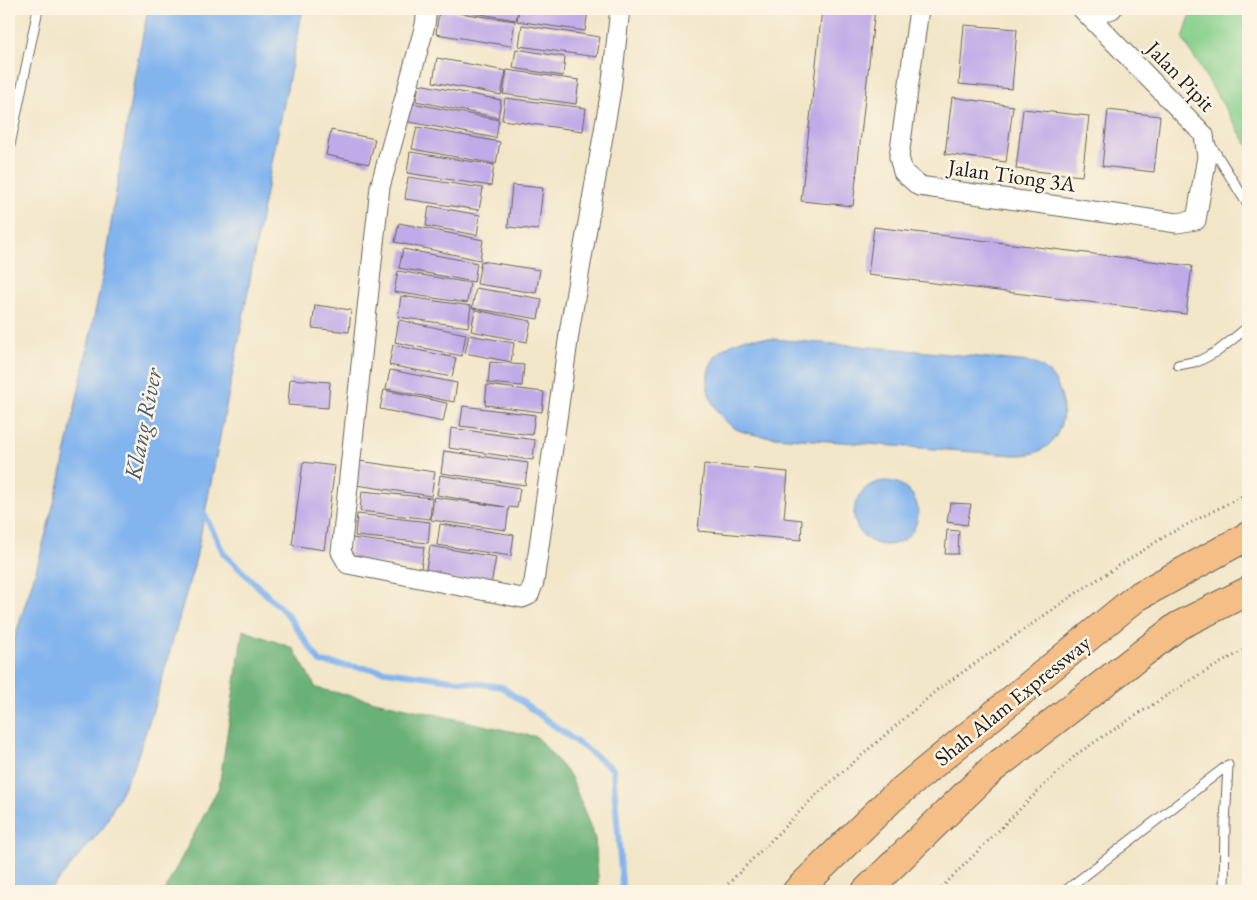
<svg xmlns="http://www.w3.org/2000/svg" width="1257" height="900" font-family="'EB Garamond',serif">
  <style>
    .green { fill: #84ce8b; stroke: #507554 }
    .forest { fill: #6bb177; stroke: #44664a }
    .water { fill: #82b4ee; stroke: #4f6885 }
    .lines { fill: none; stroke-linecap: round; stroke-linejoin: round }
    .stream { stroke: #82b4ee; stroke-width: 6 }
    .building { fill: #c0aae7 }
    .service-casing { stroke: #676359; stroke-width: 11 }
    .minor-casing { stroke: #676359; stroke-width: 21 }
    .motorway-casing { stroke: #676359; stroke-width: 30 }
    .path { stroke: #676359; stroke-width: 3; stroke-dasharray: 1 4; stroke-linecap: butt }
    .service { stroke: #fff; stroke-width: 9 }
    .minor { stroke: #fff; stroke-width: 19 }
    .motorway { stroke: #f5be86; stroke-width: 28 }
    .labels { text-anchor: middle; stroke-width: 5; stroke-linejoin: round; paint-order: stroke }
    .street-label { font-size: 22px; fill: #1c1c1c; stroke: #fcf5e5 }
    .water-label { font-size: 24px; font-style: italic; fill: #455970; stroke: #fcf5e5 }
  </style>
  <rect width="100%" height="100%" fill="#fcf5e5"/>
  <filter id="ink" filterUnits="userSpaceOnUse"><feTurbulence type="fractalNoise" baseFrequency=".02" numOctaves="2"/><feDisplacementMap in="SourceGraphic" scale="10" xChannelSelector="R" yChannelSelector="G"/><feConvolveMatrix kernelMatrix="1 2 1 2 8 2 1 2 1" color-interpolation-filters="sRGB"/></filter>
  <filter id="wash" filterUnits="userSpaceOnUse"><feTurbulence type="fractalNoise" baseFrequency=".0096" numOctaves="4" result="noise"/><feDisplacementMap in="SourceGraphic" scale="20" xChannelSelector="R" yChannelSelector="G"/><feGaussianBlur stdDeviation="1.12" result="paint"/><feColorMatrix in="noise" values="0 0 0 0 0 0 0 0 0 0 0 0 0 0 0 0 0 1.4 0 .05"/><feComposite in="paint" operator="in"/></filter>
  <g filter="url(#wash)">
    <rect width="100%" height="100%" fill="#f2e6c9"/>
    <!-- green -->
    <path class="green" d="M1199,9H1248V146L1183,39L1191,12Z"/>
    <!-- forest -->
    <path class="forest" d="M243,630L293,648L316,688L537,737L571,777L595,839L599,891H586L577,885L573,891H164L219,787Z"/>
    <!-- water -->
    <path class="water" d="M148,9H303L261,217L239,341L196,558L156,701L135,764L103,828L49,891H9V656L37,567L59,484L102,279L135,74Z
      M746,338H760L897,349L1030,362C1038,365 1045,368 1050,374C1072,399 1066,447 1030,454C1025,455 1019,455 1014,455L762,436C751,434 739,432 730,425C709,408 699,378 716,356C723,346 735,343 746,338Z
      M854 513a32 32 0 1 1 64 0a32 32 0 1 1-64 0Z"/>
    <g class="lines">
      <!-- stream -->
      <path class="stream" d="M198,510L205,515L224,554L287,614L320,662L502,687L613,769L622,884L621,891"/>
    </g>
    <g id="blocks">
      <!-- building -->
      <path class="building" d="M452,9H518L516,20Z
        M519,9H576L588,11L585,31L517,21Z
        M822,9H875L853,206L801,201Z
        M439,10L515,21L511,46L436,34Z
        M522,25L600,37L597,57L519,46Z
        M964,25L1017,29L1012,89L959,84Z
        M516,49L565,57L563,76L513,68Z
        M437,58L506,71L501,95L433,82Z
        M507,70L579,80L576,104L503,94Z
        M419,84L501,100L498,118L416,101Z
        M952,97L1013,106L1006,162L945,154Z
        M505,98L586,108L583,131L502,120Z
        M407,102L499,120L496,138L404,121Z
        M1023,109L1089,116L1082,176L1016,169Z
        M1108,110L1160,116L1154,172L1102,166Z
        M417,127L500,142L496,164L412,149Z
        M331,130L375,139L369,164L326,155Z
        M410,152L494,165L491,186L407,173Z
        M408,177L483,188L479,210L405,199Z
        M512,185L543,188L538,230L508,227Z
        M429,206L480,215L477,235L426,226Z
        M399,223L483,240L480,260L395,242Z
        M874,227L1192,266L1186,314L868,275Z
        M403,249L477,263L474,282L399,268Z
        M481,261L540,270L536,293L477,284Z
        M398,271L470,283L467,303L394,292Z
        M476,288L542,299L538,319L472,308Z
        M401,296L471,306L468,327L398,317Z
        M315,305L351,310L349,332L312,328Z
        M475,310L531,321L527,342L471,331Z
        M399,320L466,334L462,356L395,342Z
        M469,335L514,343L511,362L465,353Z
        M393,345L456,358L452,377L389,365Z
        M490,362L524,365L522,386L488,383Z
        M390,370L457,383L454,402L386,389Z
        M290,379L330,382L328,408L288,405Z
        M487,385L544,392L542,412L485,405Z
        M384,390L447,403L443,422L380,409Z
        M463,406L535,415L532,435L460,426Z
        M451,428L535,440L533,460L449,448Z
        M444,451L528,463L525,485L441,473Z
        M359,461L435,472L431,496L356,485Z
        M303,462L335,466L324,550L292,545Z
        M704,464L788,472L784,518L802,520L801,540L698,531Z
        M440,475L520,488L517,508L509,507L506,530L431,520L434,497L505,507L437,495Z
        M362,491L432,498L430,519L360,511Z
        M950,503L971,504L967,525L947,522Z
        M357,514L430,522L428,543L355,536Z
        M440,524L514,535L511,556L437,545Z
        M947,530L959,531L958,554H945Z
        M352,538L424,547L421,569L349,559Z
        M430,546L496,557L491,585L425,575Z"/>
    </g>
  </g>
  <g filter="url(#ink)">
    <use href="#blocks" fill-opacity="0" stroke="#676359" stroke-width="1"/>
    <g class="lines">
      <!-- service casing -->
      <g class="service-casing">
        <path id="service" d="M1210,144L1248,205
          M9,150L38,9
          M1178,365L1199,361L1218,351L1248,327
          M1065,891L1228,765
          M1224,891L1225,824L1228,765"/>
      </g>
      <!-- minor casing -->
      <g class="minor-casing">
        <path id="minor" d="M427,9L425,25L380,187L341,552L348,564L522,598L529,595L534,582L570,327L611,90L620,9
          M919,9L899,157L903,172L919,186L1177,223L1196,220L1207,157L1204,135L1082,9
          M1090,17L1112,9"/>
      </g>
      <!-- motorway casing -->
      <g class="motorway-casing">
        <path id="motorway" d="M797,891L890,800L1137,597L1248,536
          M866,891L991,770L1178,626L1248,591"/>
      </g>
      <!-- path -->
      <path class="path" d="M721,891L816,795L937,690L1075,594L1167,535L1248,493
        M938,891L1028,801L1078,753L1197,676L1248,648"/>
      <!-- service -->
      <use href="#service" class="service"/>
      <!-- minor -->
      <use href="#minor" class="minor"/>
      <!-- motorway -->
      <use href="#motorway" class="motorway"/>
    </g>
  </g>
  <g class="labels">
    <!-- street labels -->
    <g class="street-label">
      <text transform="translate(1181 76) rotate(46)" y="8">Jalan Pipit</text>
      <text transform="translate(1012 175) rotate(8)" y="8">Jalan Tiong 3A</text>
      <text transform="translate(1012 700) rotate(-39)" y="8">Shah Alam Expressway</text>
    </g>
    <!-- water labels -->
    <g class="water-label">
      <text transform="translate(143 424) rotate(-79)" y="8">Klang River</text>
    </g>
  </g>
  <!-- margin -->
  <rect width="1257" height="900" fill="none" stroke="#fcf5e5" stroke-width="30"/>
</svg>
